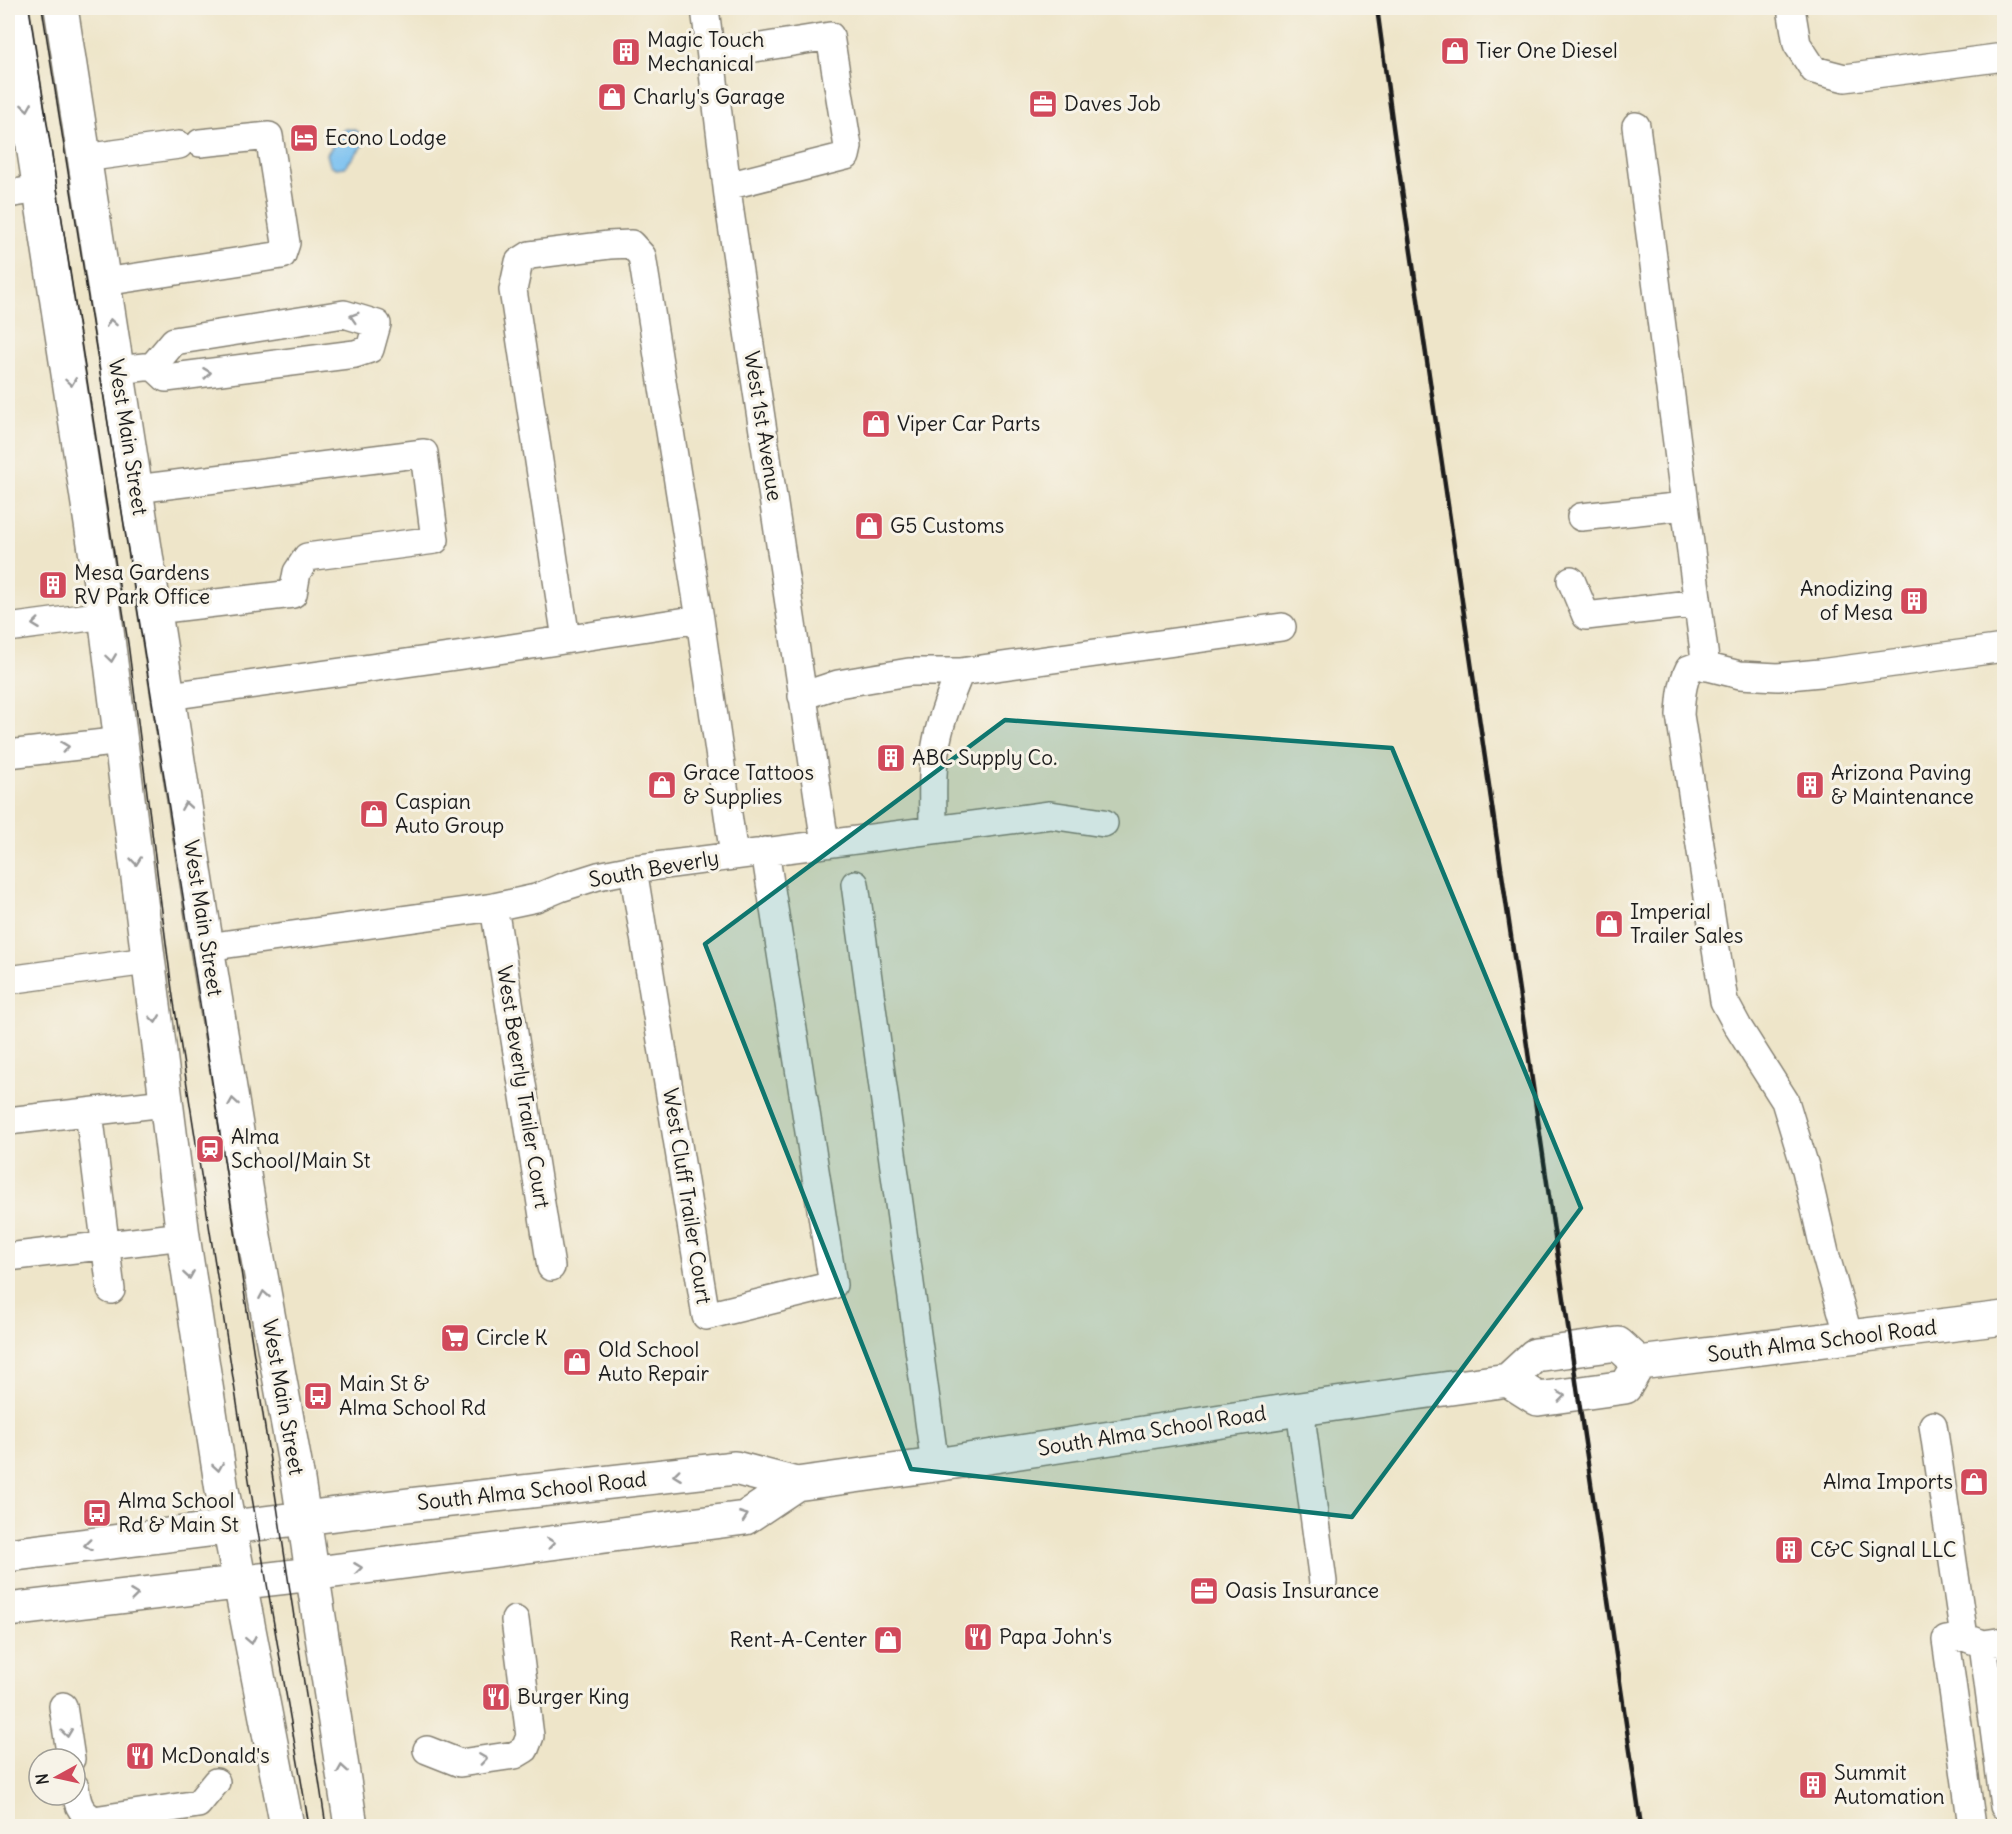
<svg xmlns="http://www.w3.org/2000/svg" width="2012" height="1834" font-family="Delius,sans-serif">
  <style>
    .water { fill: #78c0f0; stroke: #4a6e86; stroke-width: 1.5 }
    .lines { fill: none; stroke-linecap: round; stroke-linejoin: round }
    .minor-casing { stroke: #858072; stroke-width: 30 }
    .major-casing { stroke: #858072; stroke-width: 36 }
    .minor { stroke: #fff; stroke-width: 27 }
    .major { stroke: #fff; stroke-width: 33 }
    .tram { stroke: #1c1c1c; stroke-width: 1.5 }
    .rail { stroke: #1c1c1c; stroke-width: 4.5 }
    .oneway { stroke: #999 }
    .marked { fill: #0f766e; fill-opacity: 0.2; stroke: #0f766e; stroke-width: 4.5; stroke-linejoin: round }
    .labels { text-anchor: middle; stroke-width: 6; stroke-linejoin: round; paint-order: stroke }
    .poi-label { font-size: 21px; fill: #1c1c1c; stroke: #f7f3e8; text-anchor: start }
    .street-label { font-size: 21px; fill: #1c1c1c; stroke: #f7f3e8 }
  </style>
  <rect width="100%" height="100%" fill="#f7f3e8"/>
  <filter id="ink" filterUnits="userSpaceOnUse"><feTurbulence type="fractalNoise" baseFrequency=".0167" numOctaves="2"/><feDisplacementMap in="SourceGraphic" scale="12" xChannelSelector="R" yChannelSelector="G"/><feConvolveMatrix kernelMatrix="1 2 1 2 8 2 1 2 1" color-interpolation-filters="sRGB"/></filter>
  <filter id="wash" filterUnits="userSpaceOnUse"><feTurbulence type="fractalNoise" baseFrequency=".008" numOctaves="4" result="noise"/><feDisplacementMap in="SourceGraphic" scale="24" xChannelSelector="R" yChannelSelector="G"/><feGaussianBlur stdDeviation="1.35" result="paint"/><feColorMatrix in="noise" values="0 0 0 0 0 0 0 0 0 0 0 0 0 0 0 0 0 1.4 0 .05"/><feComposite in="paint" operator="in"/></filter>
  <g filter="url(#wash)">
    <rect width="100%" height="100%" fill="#eee5c9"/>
    <!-- water -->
    <path class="water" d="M344,129C360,129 359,131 363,145L345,167L336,168L330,165L327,154Z"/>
  </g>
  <g filter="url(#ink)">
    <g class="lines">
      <!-- minor casing -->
      <g class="minor-casing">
        <path id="minor" d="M705,8L730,212L825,843
          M1791,8L1797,44L1814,70L1845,78L2004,57
          M711,55L830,36L848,147L846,156L727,186
          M1636,126L1706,667
          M84,158L179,145
          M8,194L40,189
          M104,282L282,255L286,243L269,136L200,143
          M118,370L153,366L174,341L344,314L377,324L370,349L355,354L166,378L153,366
          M136,489L424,453L435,540L307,557L297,572L293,594L155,610
          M1581,517L1685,506
          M1571,580L1586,616L1698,603
          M8,628L105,615
          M566,639L513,290L519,262L530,255L609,245L631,244L642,256L700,619L734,856
          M169,696L492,651L700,619
          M802,696L838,684L909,672H960
          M8,754L122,741
          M933,830C933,801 931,768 937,740C942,716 951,694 960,672L1282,627
          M633,869L706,1316L833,1285L765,851
          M855,884L935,1465
          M494,907L551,1267
          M207,947L494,907L536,898L560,888L598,876L633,869L1050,815L1104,823
          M8,980L147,961
          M89,1112L111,1290
          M8,1121L165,1103
          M8,1257L183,1236
          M1849,1337L1825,1253L1806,1170L1785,1101L1738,1027L1724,1001L1680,715C1681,699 1682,683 1689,669L1700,665L1740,675L1778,677L1820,673L2004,648
          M1300,1409L1323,1582
          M1933,1425L1964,1637
          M1983,1644L2004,1806
          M63,1706L71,1759
          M427,1750L460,1763L515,1755L525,1749L530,1736L515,1620
          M75,1787C77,1802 79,1812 94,1820L198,1804L216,1782
          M1972,1826L1946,1640L1964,1637L1983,1644L2004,1641"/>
      </g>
      <!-- major casing -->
      <g class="major-casing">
        <path id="major" d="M12,8L105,615L183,1236L222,1490L287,1826
          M61,8L207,947L255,1242L298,1480L351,1826
          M1508,1380L1538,1399L1625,1387L1639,1363
          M8,1555L416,1504L735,1468L796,1484L935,1465L1300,1409L1508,1380L1535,1355L1618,1344L1639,1363L2004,1318
          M8,1610L287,1577L745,1518L796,1484"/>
      </g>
      <!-- minor -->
      <use href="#minor" class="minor"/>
      <!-- major -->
      <use href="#major" class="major"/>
      <!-- tram -->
      <path class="tram" d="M29,8L128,643L172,990L250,1486L309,1826
        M42,8L200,1003L326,1826"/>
      <!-- rail -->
      <path class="rail" d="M1377,8L1396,149L1641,1826"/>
    </g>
    <!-- one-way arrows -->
    <defs><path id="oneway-chevron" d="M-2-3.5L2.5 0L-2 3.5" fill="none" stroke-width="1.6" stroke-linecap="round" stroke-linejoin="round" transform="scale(1.5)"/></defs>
    <g class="oneway">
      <use href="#oneway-chevron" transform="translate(27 107) rotate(81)"/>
      <use href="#oneway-chevron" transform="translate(354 317) rotate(-163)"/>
      <use href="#oneway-chevron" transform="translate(111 323) rotate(-99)"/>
      <use href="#oneway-chevron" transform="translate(207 373) rotate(-7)"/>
      <use href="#oneway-chevron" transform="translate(71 382) rotate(82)"/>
      <use href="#oneway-chevron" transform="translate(36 624) rotate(173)"/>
      <use href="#oneway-chevron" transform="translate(111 658) rotate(82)"/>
      <use href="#oneway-chevron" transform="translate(65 747) rotate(-7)"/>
      <use href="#oneway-chevron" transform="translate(186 806) rotate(-99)"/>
      <use href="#oneway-chevron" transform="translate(136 861) rotate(84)"/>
      <use href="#oneway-chevron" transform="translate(155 1019) rotate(83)"/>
      <use href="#oneway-chevron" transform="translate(233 1102) rotate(-99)"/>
      <use href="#oneway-chevron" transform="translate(189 1275) rotate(81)"/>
      <use href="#oneway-chevron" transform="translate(264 1295) rotate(-100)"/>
      <use href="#oneway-chevron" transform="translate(1561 1396) rotate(-8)"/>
      <use href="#oneway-chevron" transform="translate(218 1467) rotate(81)"/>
      <use href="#oneway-chevron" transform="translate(677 1475) rotate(173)"/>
      <use href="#oneway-chevron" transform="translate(744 1516) rotate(-20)"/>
      <use href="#oneway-chevron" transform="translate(551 1543) rotate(-7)"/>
      <use href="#oneway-chevron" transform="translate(88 1545) rotate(173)"/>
      <use href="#oneway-chevron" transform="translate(358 1568) rotate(-7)"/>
      <use href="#oneway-chevron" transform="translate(134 1595) rotate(-7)"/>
      <use href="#oneway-chevron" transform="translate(251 1640) rotate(79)"/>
      <use href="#oneway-chevron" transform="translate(67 1733) rotate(82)"/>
      <use href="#oneway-chevron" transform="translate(483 1759) rotate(-8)"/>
      <use href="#oneway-chevron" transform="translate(342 1769) rotate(-99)"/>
    </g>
  </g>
  <!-- marked area -->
  <path class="marked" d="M1005,720L1392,748L1581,1208L1352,1517L911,1469L705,944Z"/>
  <!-- icons -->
  <defs>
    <g id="shop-square" transform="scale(1.5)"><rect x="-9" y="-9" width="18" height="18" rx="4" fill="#d1495b" stroke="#f7f3e8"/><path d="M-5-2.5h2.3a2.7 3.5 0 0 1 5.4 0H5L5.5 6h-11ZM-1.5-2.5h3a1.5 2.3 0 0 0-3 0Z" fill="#fff"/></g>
    <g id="building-square" transform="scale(1.5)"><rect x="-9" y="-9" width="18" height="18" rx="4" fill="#d1495b" stroke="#f7f3e8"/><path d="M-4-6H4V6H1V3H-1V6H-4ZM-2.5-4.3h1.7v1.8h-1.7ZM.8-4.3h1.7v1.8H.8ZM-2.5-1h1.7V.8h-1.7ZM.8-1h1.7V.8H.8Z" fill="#fff"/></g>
    <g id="office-square" transform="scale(1.5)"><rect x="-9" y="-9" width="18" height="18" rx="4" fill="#d1495b" stroke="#f7f3e8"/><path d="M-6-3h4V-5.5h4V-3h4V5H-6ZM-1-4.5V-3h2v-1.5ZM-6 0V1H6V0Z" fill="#fff"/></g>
    <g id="hotel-square" transform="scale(1.5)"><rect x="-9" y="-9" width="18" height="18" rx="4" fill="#d1495b" stroke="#f7f3e8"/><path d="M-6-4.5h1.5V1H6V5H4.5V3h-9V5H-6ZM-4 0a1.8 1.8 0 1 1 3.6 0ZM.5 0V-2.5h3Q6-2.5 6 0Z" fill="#fff"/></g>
    <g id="station-square" transform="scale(1.5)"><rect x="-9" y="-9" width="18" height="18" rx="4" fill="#d1495b" stroke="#f7f3e8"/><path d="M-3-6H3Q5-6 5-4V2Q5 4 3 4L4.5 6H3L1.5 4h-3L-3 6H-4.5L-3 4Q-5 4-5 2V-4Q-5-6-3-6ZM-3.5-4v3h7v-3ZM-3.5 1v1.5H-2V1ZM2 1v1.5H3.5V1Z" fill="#fff"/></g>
    <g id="supermarket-square" transform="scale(1.5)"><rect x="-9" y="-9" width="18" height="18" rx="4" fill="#d1495b" stroke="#f7f3e8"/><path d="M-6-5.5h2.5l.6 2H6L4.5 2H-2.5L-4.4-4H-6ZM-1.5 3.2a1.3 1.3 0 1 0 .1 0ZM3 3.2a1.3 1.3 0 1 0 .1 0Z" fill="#fff"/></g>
    <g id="bus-square" transform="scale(1.5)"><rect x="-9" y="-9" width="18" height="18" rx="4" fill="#d1495b" stroke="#f7f3e8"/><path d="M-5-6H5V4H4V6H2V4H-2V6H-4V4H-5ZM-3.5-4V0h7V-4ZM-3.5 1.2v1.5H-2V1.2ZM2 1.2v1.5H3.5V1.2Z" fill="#fff"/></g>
    <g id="restaurant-square" transform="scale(1.5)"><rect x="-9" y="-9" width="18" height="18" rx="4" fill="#d1495b" stroke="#f7f3e8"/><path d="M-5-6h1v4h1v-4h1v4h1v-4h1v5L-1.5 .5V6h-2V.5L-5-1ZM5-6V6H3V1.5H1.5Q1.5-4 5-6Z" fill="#fff"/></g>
  </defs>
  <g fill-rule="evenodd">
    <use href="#shop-square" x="1455" y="51"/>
    <use href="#building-square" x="626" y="52"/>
    <use href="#shop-square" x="612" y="97"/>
    <use href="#office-square" x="1043" y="104"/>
    <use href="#hotel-square" x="304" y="138"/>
    <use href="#shop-square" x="876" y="424"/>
    <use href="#shop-square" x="869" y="526"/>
    <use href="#building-square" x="53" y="585"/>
    <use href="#building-square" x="1914" y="601"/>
    <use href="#building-square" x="891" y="758"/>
    <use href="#shop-square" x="662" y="785"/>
    <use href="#building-square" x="1810" y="785"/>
    <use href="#shop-square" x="374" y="814"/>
    <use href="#shop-square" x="1609" y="924"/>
    <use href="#station-square" x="210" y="1149"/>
    <use href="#supermarket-square" x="455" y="1338"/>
    <use href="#shop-square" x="577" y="1362"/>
    <use href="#bus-square" x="318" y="1396"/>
    <use href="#shop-square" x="1974" y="1482"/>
    <use href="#bus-square" x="97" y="1513"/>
    <use href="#building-square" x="1789" y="1550"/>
    <use href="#office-square" x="1204" y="1591"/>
    <use href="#restaurant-square" x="978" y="1637"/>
    <use href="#shop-square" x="888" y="1640"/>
    <use href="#restaurant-square" x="496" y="1697"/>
    <use href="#restaurant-square" x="140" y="1756"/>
    <use href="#building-square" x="1813" y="1785"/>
  </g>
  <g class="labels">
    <!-- poi labels -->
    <g class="poi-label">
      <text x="647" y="47">Magic Touch<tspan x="647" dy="24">Mechanical</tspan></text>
      <text x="1476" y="58">Tier One Diesel</text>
      <text x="633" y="104">Charly's Garage</text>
      <text x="1064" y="111">Daves Job</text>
      <text x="325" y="145">Econo Lodge</text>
      <text x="897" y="431">Viper Car Parts</text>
      <text x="890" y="533">G5 Customs</text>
      <text x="74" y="580">Mesa Gardens<tspan x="74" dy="24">RV Park Office</tspan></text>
      <text x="1893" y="596" text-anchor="end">Anodizing<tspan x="1893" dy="24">of Mesa</tspan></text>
      <text x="912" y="765">ABC Supply Co.</text>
      <text x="683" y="780">Grace Tattoos<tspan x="683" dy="24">&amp; Supplies</tspan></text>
      <text x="1831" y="780">Arizona Paving<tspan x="1831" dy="24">&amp; Maintenance</tspan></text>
      <text x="395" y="809">Caspian<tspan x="395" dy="24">Auto Group</tspan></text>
      <text x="1630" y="919">Imperial<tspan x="1630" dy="24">Trailer Sales</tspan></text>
      <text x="231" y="1144">Alma<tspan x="231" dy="24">School/Main St</tspan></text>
      <text x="476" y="1345">Circle K</text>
      <text x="598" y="1357">Old School<tspan x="598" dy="24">Auto Repair</tspan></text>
      <text x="339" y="1391">Main St &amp;<tspan x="339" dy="24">Alma School Rd</tspan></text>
      <text x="1953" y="1489" text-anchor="end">Alma Imports</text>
      <text x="118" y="1508">Alma School<tspan x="118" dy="24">Rd &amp; Main St</tspan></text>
      <text x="1810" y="1557">C&amp;C Signal LLC</text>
      <text x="1225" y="1598">Oasis Insurance</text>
      <text x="999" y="1644">Papa John's</text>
      <text x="867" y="1647" text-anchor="end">Rent-A-Center</text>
      <text x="517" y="1704">Burger King</text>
      <text x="161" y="1763">McDonald's</text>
      <text x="1834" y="1780">Summit<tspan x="1834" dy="24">Automation</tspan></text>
    </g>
    <!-- street labels -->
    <g class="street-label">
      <text transform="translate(763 426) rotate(81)" y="7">West 1st Avenue</text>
      <text transform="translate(128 437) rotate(81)" y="7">West Main Street</text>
      <text transform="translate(654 869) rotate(-10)" y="7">South Beverly</text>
      <text transform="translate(203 918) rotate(81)" y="7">West Main Street</text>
      <text transform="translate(523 1087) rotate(81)" y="7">West Beverly Trailer Court</text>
      <text transform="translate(687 1196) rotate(81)" y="7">West Cluff Trailer Court</text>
      <text transform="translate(1822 1341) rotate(-7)" y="7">South Alma School Road</text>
      <text transform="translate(283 1397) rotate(80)" y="7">West Main Street</text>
      <text transform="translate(1152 1431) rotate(-9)" y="7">South Alma School Road</text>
      <text transform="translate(532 1491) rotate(-6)" y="7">South Alma School Road</text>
    </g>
  </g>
  <!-- margin -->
  <rect width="2012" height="1834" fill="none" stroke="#f7f3e8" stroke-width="30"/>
  <!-- north arrow -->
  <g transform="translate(57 1777) rotate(262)"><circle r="28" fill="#f7f3e8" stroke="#9f9d96" stroke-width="1.5"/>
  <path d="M0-4.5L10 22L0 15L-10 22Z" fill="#d1495b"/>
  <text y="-9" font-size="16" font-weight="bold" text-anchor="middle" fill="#1c1c1c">N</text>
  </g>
</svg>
